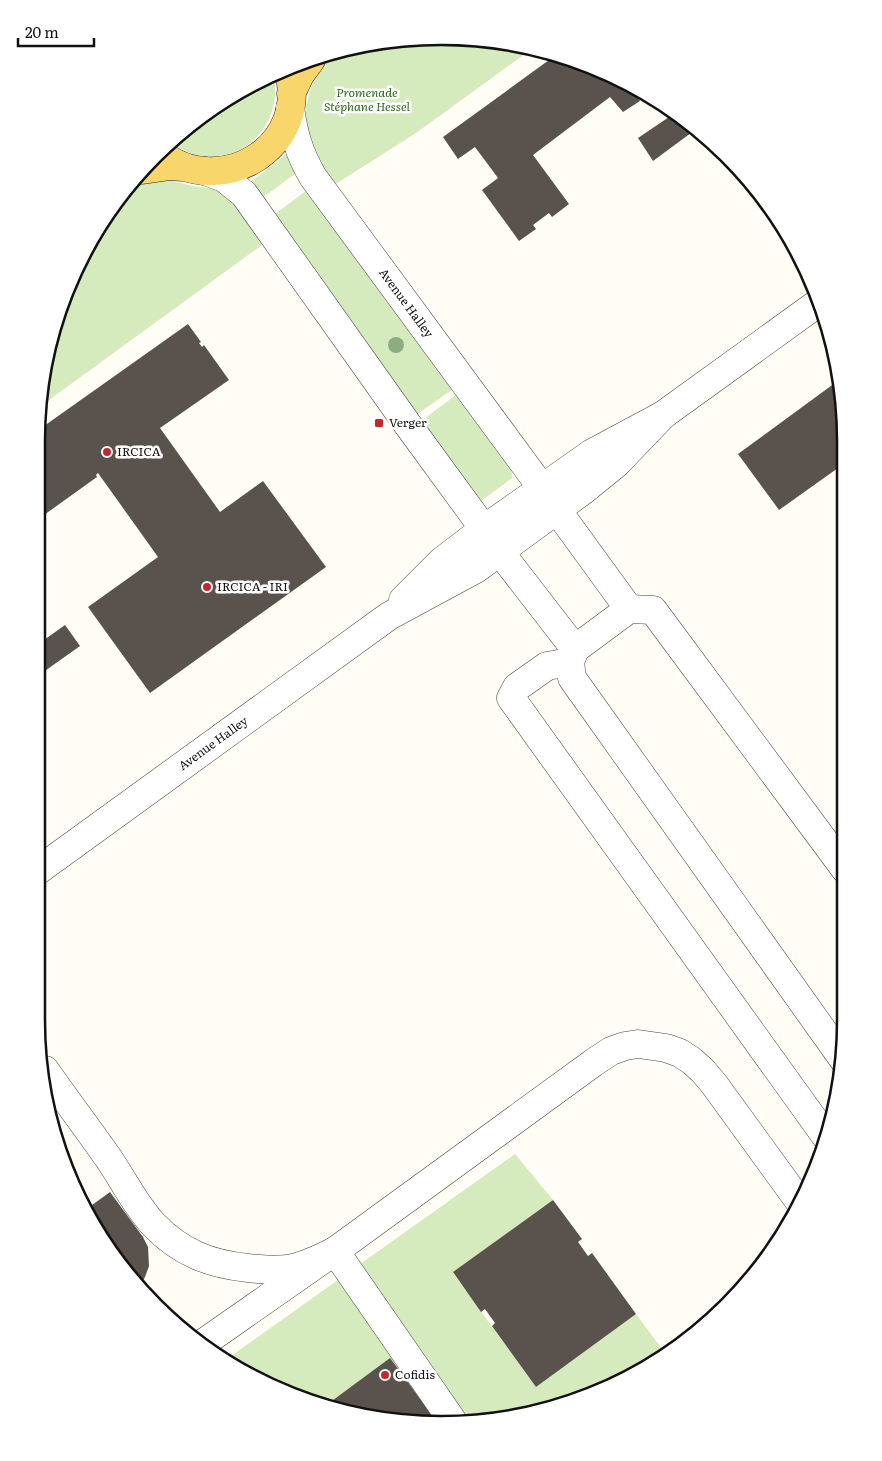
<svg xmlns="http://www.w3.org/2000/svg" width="882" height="1461" font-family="Literata,serif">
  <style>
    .green { fill: #d5ebbd }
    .building { fill: #5a524d }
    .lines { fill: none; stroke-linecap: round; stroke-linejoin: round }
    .minor-casing { stroke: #444; stroke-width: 29 }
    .major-casing { stroke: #222; stroke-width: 29 }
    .minor { stroke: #fff; stroke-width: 28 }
    .major { stroke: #f9d66b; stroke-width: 28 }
    .tree { fill: #8dad7f }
    .poi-dot { fill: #c4262e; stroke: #fff; stroke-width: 2 }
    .labels { text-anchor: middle; stroke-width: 5; stroke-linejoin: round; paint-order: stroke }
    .park-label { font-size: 12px; font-style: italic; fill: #2f6b1f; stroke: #fff }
    .street-label { font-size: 12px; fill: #111; stroke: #fff }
    .poi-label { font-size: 12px; fill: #111; stroke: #fff; text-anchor: start }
    .rim { fill: none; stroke: #111; stroke-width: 2.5 }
  </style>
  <rect width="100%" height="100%" fill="#fffdf5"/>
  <!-- green -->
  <path class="green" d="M441,36L520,44L533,48L416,133L331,187L310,155L303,121L309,94L321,59L324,56L362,44Z
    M273,74C285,118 248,163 202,156C190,154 180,149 171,142L216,104Z
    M286,154L299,171L258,201L247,185Z
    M149,177H160L192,186L225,190L266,242L38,408L58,311L105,216L130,184Z
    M311,187L456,387L413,417L270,218Z
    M460,392L511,468L512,478L477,504L417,424Z
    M515,1154L553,1200L453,1273L536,1387L636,1314L665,1353L571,1403L441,1425L438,1424L390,1359L325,1406L311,1403L224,1361Z"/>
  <!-- building -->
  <path class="building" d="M556,55L596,67L645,93L638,98L640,101L623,112L610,97L533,155L569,204L552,217L549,213L533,225L536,229L519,241L482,190L498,178L475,147L458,159L443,137Z
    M675,113L695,130L653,161L638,138Z
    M188,324L201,342L199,343L202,347L204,345L229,380L160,428L220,512L263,481L326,567L150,693L88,607L158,557L98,473L96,475L97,477L37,520V431Z
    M839,380L845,414V463L779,510L738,454Z
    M65,625L80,646L42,673L37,665V645Z
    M110,1192L143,1237L148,1247L149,1266L145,1277L140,1285L104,1237L88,1208Z
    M553,1200L582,1239L578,1242L588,1256L592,1253L636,1314L536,1387L492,1326L495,1323L485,1309L481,1312L453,1272Z
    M390,1358L437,1422L435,1424L325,1406Z"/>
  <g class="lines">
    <!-- minor casing -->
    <g class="minor-casing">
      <g id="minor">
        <path id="s1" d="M290,108C294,135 299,153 313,177L542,488L547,502V505"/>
        <path d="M205,171L224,178L244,194L408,425L484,529L491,537L497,541"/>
        <path d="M557,510L629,609"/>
        <path d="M500,552L575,649"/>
        <path d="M403,600L442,561L484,529L592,453L663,415L818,303"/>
        <path d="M570,662L547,666L517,687L511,698L827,1138"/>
        <path id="s2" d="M36,872L389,616L476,569L584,490L616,464L663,415"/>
        <path d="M843,1059L572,678L570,662L575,649L629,609L653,610L845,869"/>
        <path d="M45,1070C66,1100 88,1129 109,1159C124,1181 136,1206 154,1225C181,1253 210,1264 248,1268C264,1270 281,1271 297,1267C311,1263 323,1257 335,1251L454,1423"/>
        <path d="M202,1344L335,1251L593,1063L611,1051L625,1046L638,1044L666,1048L680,1053L692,1061L703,1071L714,1084L799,1201"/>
      </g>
    </g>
    <!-- major casing -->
    <g class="major-casing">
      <path id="major" d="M291,94L300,75L311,60
        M159,152C220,203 314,145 287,67
        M142,170L170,166L183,167"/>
    </g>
    <!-- minor -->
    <use href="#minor" class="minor"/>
    <!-- major -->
    <use href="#major" class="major"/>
  </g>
  <!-- trees -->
  <circle class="tree" cx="396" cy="345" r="8"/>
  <!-- markers -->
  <g class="poi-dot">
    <rect x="374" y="418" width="10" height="10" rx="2.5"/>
    <circle cx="107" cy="452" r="5"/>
    <circle cx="207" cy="587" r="5"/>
    <circle cx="385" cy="1375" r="5"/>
  </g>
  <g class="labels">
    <!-- park labels -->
    <g class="park-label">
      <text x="367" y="97">Promenade<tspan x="367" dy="14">Stéphane Hessel</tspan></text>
    </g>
    <!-- street labels -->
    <g class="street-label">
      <text dy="4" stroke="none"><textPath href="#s1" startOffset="230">Avenue Halley</textPath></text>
      <text dy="4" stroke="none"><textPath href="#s2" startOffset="219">Avenue Halley</textPath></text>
    </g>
    <!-- poi labels -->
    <g class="poi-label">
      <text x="389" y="427">Verger</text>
      <text x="117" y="456">IRCICA</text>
      <text x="217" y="591">IRCICA - IRI</text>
      <text x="395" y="1379">Cofidis</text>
    </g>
  </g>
  <!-- crop -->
  <path d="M0 0H882V1461H0ZM441 45H441A396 396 0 0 1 837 441V1020A396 396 0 0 1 441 1416H441A396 396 0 0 1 45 1020V441A396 396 0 0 1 441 45Z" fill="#fff" fill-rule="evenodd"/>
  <path class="rim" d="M441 45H441A396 396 0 0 1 837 441V1020A396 396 0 0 1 441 1416H441A396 396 0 0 1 45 1020V441A396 396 0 0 1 441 45Z"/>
  <!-- scale -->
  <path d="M18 38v8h76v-8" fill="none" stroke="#111111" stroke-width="2.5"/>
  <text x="25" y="38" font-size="15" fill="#111111" stroke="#ffffff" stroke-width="4" paint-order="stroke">20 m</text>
</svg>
